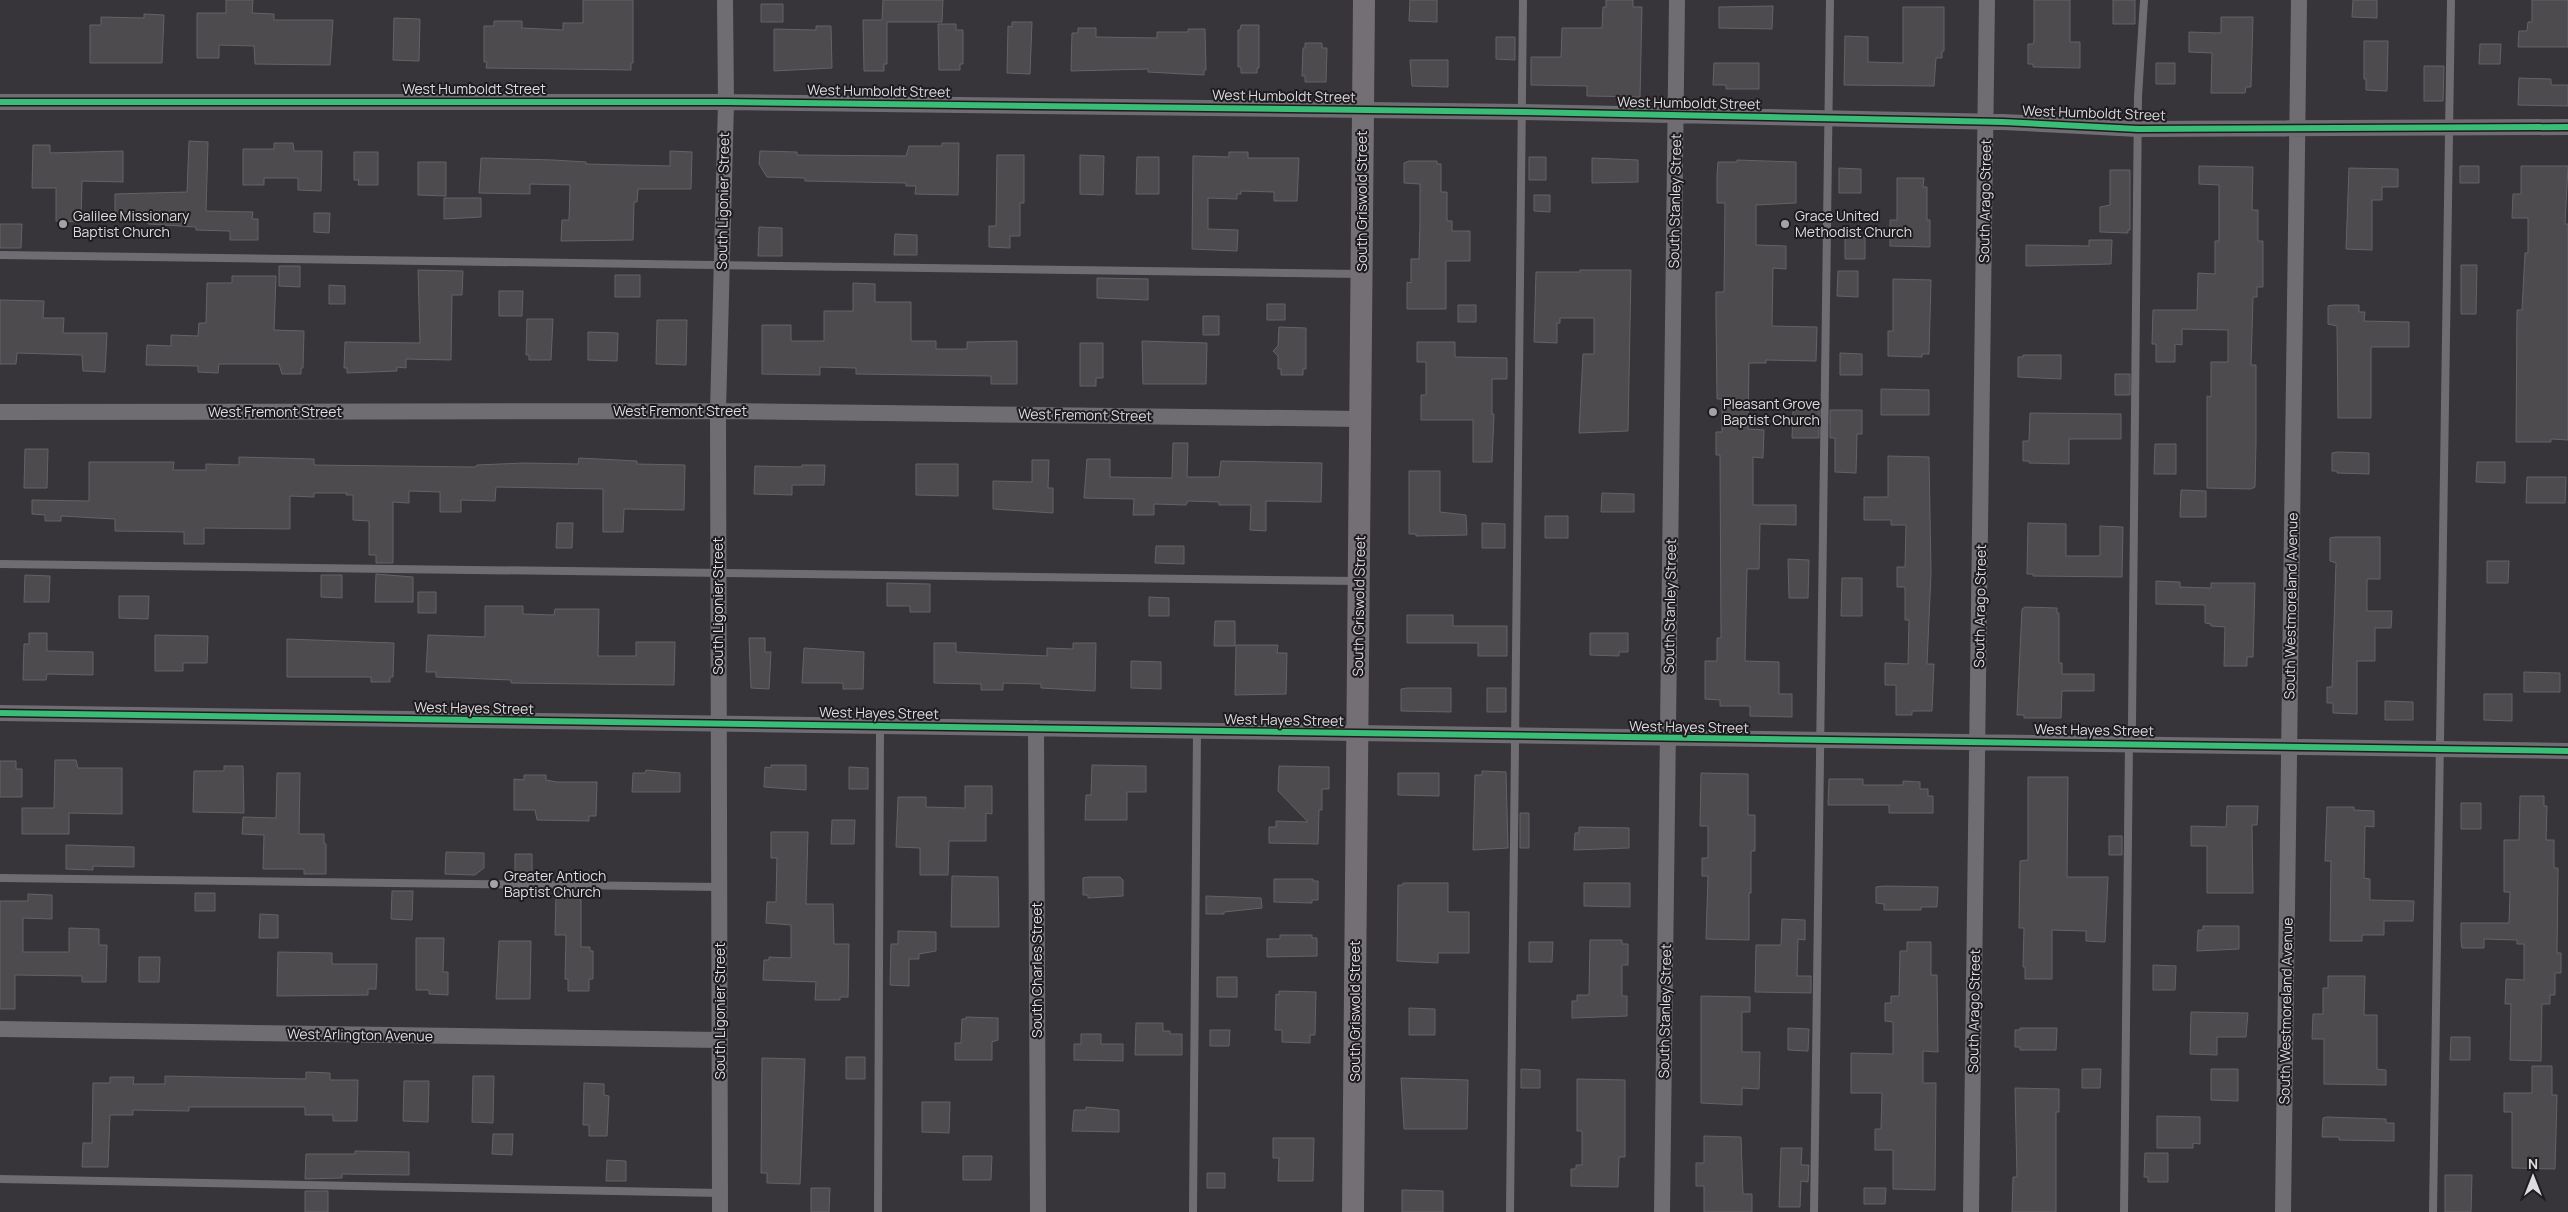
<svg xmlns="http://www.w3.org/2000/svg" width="2568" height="1212" font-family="Manrope,sans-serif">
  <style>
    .building { fill: #4d4b4e; stroke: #646266 }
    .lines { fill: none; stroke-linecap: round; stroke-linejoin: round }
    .lane { stroke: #706d72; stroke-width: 8 }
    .street { stroke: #706d72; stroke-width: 16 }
    .secondary { stroke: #736f75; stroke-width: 22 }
    .cycleway-casing { stroke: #1e1c1f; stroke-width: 9 }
    .cycleway { stroke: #3abd76; stroke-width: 6 }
    .poi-dot { fill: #a4a2a6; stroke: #1e1c1f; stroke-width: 2 }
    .labels { text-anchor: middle; stroke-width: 4; stroke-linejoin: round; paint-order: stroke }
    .street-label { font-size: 14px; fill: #dfdce1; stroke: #1e1c1f }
    .poi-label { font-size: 14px; fill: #dfdce1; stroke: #1e1c1f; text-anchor: start }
  </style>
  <rect width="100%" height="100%" fill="#373539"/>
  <!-- building -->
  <path class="building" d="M226,0H253L252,13L274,14V20H333L330,65L255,64L254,46L219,45V58H197V13H226Z
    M583,0H633V63H631V70L486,68L487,62H484V26H494V21H522V28L563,30V23H583Z
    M883,0H943L942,22H887V64H884V71H864L863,20H882Z
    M1410,0H1437V22L1409,21Z
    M1606,0H1633V7H1642L1640,97L1587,96V86L1531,85V57H1561L1562,28H1602L1603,7H1606Z
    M2034,0H2070V42H2080V68L2033,67V64H2028V44H2033L2034,41Z
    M2113,0H2135V24H2113Z
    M2353,0H2377V18L2352,17Z
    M2532,0H2568V47H2518L2519,31H2527L2528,22H2532Z
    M761,4H783V22H761Z
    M1773,6L1772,29L1719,28V7Z
    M1903,7H1944V51H1942V58H1936L1934,86L1844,85L1845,36L1868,37V62L1903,63Z
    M144,14L164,15L162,63H90V25H101V17L144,18Z
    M2221,17H2253L2251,87H2246L2245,93H2211L2212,53L2189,52V32L2221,33Z
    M394,18L420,19L419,61L393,60Z
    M1012,22H1032L1030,74L1007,73L1008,26L1012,27Z
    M938,24H956V30H963V64H960V70H939Z
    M1241,25H1259V68H1257V73H1241V67H1238V30H1240Z
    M816,26H831L832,68L774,71V29L816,30Z
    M1078,28H1096V37L1157,38V32H1188V29H1205L1206,70H1204V75L1148,72V69L1071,71L1072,33H1078Z
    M1496,37H1515V60L1496,59Z
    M2364,41H2388L2387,91L2366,90V79H2364Z
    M1305,43H1322V48H1327L1326,82H1305V76H1302L1303,48H1305Z
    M2480,44H2501L2500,64H2479Z
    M1410,60H1448V87L1412,86Z
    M1714,63H1759V89H1726V85H1713Z
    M2156,63H2175V84H2156Z
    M2424,66H2444L2443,101H2424Z
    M2519,78L2551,79V85H2568V106L2518,105Z
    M189,141L208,142L206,211L253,212L252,219H258V240H230V231L196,230V227L148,224L149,217H115V194L187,192Z
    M274,143H293L294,151H322L321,191L298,190V178H264V185H243V149H274Z
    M942,143H959L958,195L915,194L916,186H906V183L805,181V178L767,177L759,164L760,151L797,152V155L906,156L909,146H942Z
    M33,145H50V153L123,151V182L82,181L81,222L56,221V188H32Z
    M670,151L692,152L691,189H638L637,202H634L633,240L561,241L562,220H569L570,185L530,184V194L479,193L481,158L554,160L586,162V164L670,166Z
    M354,152H378V185H358L359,180H354Z
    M1229,152H1248V158H1299L1297,201H1274V192L1241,191V194H1237V199L1208,198V229L1238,230L1237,251L1192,249L1193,156L1229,157Z
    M997,155H1024V203H1020V236H1010V248L989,247V226H996Z
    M1080,155L1104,156L1103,195L1080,194Z
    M1137,157H1159V194H1136Z
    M1529,157H1546V180H1529Z
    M1592,158L1638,160V182L1592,183Z
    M1737,160L1796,162V203L1756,205V245L1786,246V269L1773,268L1772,326L1817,327L1816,361L1766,360V363H1749L1748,429L1764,430L1763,458L1753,457V505H1796V525L1760,524L1759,569H1747L1745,661L1779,662V694H1792V717L1750,716V706H1720V700L1705,699V661H1717V638H1721L1720,455H1716V432H1722V399H1717L1716,316V292H1724L1725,203H1717V175L1718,162H1737Z
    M1409,161H1437V164H1441V192H1447V221H1452V231H1470V261H1446V309H1407V282L1411,283V259H1419L1420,223V184L1404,183V163Z
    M418,162H446V196L418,195Z
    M2199,166L2253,167L2252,210H2258V241H2263V287H2257V297H2253L2251,365H2256V443L2255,487L2251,489L2207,488V396L2211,397V362H2228V330L2182,329V345L2175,344V362H2156V344H2152L2153,310H2197L2198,273L2215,274V241H2219V185L2199,184Z
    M2460,166H2479V183H2460Z
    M2521,166H2568L2565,224H2568V440L2551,439V442H2516L2517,310H2522L2525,253H2528V218H2512L2513,194H2521Z
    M1839,168L1861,169V193H1839Z
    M2349,168L2398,169V187H2382V200H2372V250L2346,249Z
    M2110,170H2130V230H2128V233L2100,232V207L2110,205Z
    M1897,178H1924L1923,187H1927V220H1930V247L1890,246V220H1897Z
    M1534,195H1550V212L1534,211Z
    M444,198H481V217L444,219Z
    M314,213H330L329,233L314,232Z
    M0,224H22L21,248H0Z
    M759,227L782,228V256H758Z
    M895,234L917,235V255H894Z
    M1845,237H1865V259H1845Z
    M2089,240H2112L2111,264L2026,266V245L2089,246Z
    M2461,265H2477L2476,314H2461Z
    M279,266H300V287L279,286Z
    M418,270L463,271L462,295H452L451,360L406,359V368L397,367V371L347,373V368H344L345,342L420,343Z
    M1580,270H1631L1628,431L1579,433L1583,354H1594V318H1560V323H1557V343L1534,342L1536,272H1580Z
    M1838,271H1858V297L1837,296Z
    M615,275H640V297H615Z
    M232,276H276L274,330L304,331L303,368H301V374H282L279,364H219L218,373L198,372V366L146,365L147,345L171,346V335L198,336L199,323H206L207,283H232Z
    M1097,278L1148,279V300L1097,298Z
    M1893,279L1931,280L1929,354H1922V357L1888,356V331H1893Z
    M853,283L875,284V302H911V341H936V349H967V342L1017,341V384H991V376L856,374V368L820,367V375L762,374V325H791V341H824V311H853Z
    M329,285L345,286V304H329Z
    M499,291H523L522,316H499Z
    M0,300L44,301L43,318H64L63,333H107L105,372L83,371L82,355L17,353L16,364H0Z
    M1267,304H1285V320H1267Z
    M1458,305H1476V322H1458Z
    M2333,305H2359V312H2365L2364,321L2409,322V347H2371V418H2338L2337,326L2328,324V306Z
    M1203,316H1219V335H1203Z
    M527,319H553L551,360H529V355H526Z
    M657,320H687L686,365L656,364Z
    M1279,327L1306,328V369H1303V375H1281V369H1278V356L1273,351L1278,346Z
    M588,332L618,333L617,361L588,360Z
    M1142,341L1207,343L1206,384H1143Z
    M1417,342H1455V357L1507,358V379H1492V414H1494L1492,462H1473V420H1421V395H1426V362H1417Z
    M1080,343H1103V378H1096V386H1080Z
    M1840,353L1862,354V375H1840Z
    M2023,355H2061V379L2018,377V357H2023Z
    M2115,374H2130V395H2115Z
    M1881,389L1929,390V415H1881Z
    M1793,410H1819V438H1792Z
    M1830,410H1862V434H1857L1856,473L1835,472V438H1830Z
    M2030,413L2121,414V439H2069V464L2029,463V461H2023V441H2029Z
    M1173,443H1188L1187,477H1219L1221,461L1322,463L1321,502L1266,501V531L1250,530L1251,505H1219V502L1188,501L1186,505L1154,504V515H1133L1134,499L1084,498L1087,459H1110V477L1172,478Z
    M2155,444H2176V474H2154Z
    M25,449H48L47,488H24Z
    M2338,452L2369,453V474L2337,473V471H2332V453Z
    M1888,456L1929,457L1931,573L1927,664H1934L1932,711H1912V715H1896V685H1885V663L1908,664L1909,620H1905V587H1897V567H1905L1906,525H1891V520H1864V497H1888Z
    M239,457L314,459V465L475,467L477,465L524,463L578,464L579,458L637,461V464L685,465L684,510L624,509L623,532H603V489L496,487L495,501L461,500V512H440V492L409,491V503L393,502V563H376V555H369V521L353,520V495H346L347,493H314V497L290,496V529L204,528V544H184V532L115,531V519L61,516V521H45V515L32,514V500L89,501V462H174L173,470H206V464L239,465Z
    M1032,460H1049L1048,488H1053V513L993,509V481L1032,482Z
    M2477,462H2505V483L2476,482Z
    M916,464H958V496L916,495Z
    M802,465H825L824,485H792V495L754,494L755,466L802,467Z
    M1409,471H1440V512L1466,515L1467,535L1416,536V534H1409Z
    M2527,477H2566L2565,503H2526Z
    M2181,490L2206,491V517H2180Z
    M1602,493L1634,494V512H1601Z
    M1545,516H1568V538H1545Z
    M557,523H573L572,548H556Z
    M1482,523L1505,524V548H1482Z
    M2028,523L2066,524V556H2098L2100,555V526L2123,527L2122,577L2033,576V574H2027Z
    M2335,537H2380V579H2367V611H2392L2391,628H2375V661H2357V714L2333,713V703H2327V687H2332L2336,563L2330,561V538Z
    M1156,546H1184V564L1155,563Z
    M1788,559L1809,560L1808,598H1789Z
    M2487,561H2509L2508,583H2487Z
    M376,574L413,577V602H375Z
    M25,575L50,576L49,602H24Z
    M321,575H342V598L321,597Z
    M1842,578H1862V616H1841Z
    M2156,581L2180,582V587L2211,588V583H2255L2253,657H2247V666H2224L2225,627L2211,626V624L2205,623V605L2156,604Z
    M887,583L930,584V612H910V606H887Z
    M418,592H436V613H418Z
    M119,596H149L148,619L119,618Z
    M1149,597L1169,598V616H1149Z
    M485,606H523V614L554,615L555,609H599L598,656H636V642H675L674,685L511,683V680L436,677V672H426L428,635L485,637Z
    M2025,607L2057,608V613H2059V663H2062V674H2094V691H2062L2061,718H2024V715H2017L2022,609Z
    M1407,615H1453V626H1507V656H1478V643H1407Z
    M1215,621H1235V646H1214Z
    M29,633H47V651L93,652V675L47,674L46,680H23L24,644H29Z
    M1590,633H1628V652H1619V656L1590,655Z
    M155,635L208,636L207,663H183V671H155Z
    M749,638H765V652H771L769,689L751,688Z
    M287,639L394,643L393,677H390V682H371V677H287Z
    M934,643H956V652L1047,656V648L1073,649V643H1096L1095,691L1041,688V684L1003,683V690H981V684L934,683Z
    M1236,645H1278L1277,653H1287L1286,694L1235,695Z
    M804,648L864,652L863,689H843V683H802Z
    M1131,661L1161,662V689L1131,688Z
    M2524,672L2560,673V692H2524Z
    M1407,688H1451V712L1401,711V689Z
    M1487,688H1506V712H1487Z
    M2484,694H2512V721L2484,720Z
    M2385,701L2413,702V720H2385Z
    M55,760H76L78,768H122V814L69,813V834H22V808H54Z
    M0,761H16V769H22V797H0Z
    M771,765H806V790L764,787L765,767L771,768Z
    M1092,765L1146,766V792H1127V820H1085L1086,795H1091Z
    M224,766H243L244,813L193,812L194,771H224Z
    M1279,766L1329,767V789H1322V810H1319L1318,844L1269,843V827H1276V821L1308,822L1278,791Z
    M849,767L868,768V789H849Z
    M646,770L680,773V792H632L633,773H645Z
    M1482,771L1506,772L1508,848L1473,850L1475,775H1482Z
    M277,773H300L299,834H324V843L326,844V874H304V869H263L264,835L242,834L243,817L276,818Z
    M1398,773H1439V796L1398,795Z
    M1701,773L1748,774V815H1755V851H1751V893H1749V940L1706,939L1708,876H1702V858H1708V826H1700Z
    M524,775H546V780L557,782H597L596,816H589V821L537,820L535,810H514V779L524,780Z
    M2028,777H2068L2067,877H2108L2105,942L2086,941V931L2052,930V979H2025V967H2023L2024,928H2019L2020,861L2028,860Z
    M1829,779H1863V785H1903V781L1920,782V789H1928V796H1933V813H1889V805H1828Z
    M965,786H992V814L986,813V841H949L948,875H920V848L896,847L898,797H926V807L965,808Z
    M2520,796H2544V806H2547L2546,840H2554V868H2558L2557,953H2561V973H2555V995H2550V1004H2542L2541,1061L2510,1060L2511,1004H2505L2506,979L2524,980V944H2517V940L2484,939V948H2462L2461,940V923H2509L2510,892H2504V840H2519Z
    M2461,803H2481V829H2461Z
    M2227,806H2258L2257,825H2252L2253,893H2207V846H2191V826L2226,827Z
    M2327,807H2354V810L2374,811V827L2365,826L2364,878L2370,879V900L2414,901L2413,921H2384V935H2362V941H2330L2331,861H2325Z
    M1520,813H1529V848H1520Z
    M832,820H855L854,844H831Z
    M1579,827L1629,828V848L1574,850L1575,833H1579Z
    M771,832H808L806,904H833L834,944H849L848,997H840V1000H815L816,982L763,980L764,960H769V957L791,958V925L766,923L767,902H776L777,858H771Z
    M2109,836H2122V855H2109Z
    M66,845L134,847V867L93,866V870L66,869Z
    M446,852L484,853V868L475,875L445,874Z
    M515,854H532V875H515Z
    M952,876L998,877L999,927H951Z
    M1088,877H1120L1123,880V896L1088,898V895H1083V878Z
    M1274,879H1313V881H1318V900H1312V903L1274,902Z
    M1403,883H1448V912H1469V953H1438V963L1397,961L1398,885H1403Z
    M1584,883H1630V907L1584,906Z
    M1884,886L1938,887L1937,907H1921V910H1884V904L1876,903V887Z
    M392,891H413L412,920L391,919Z
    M195,893H215V911H195Z
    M28,894L52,895V919L23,918V952H69V928L99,929V945H107L106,982H82V976L15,975V1009H0V901H28Z
    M556,894H581V947H590V951H593V979H589V991H568V979H565L566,935H555Z
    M1206,896L1261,898L1262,908L1224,912V914H1206Z
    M260,914L278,915V938H259Z
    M1782,919L1805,920V940L1798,939L1797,976H1811V993L1755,992L1756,945H1781Z
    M2203,926H2239V949L2197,951L2198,930H2203Z
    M898,931L936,932V951L919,954V959H909V986L890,985L891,944H898Z
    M1280,935H1312V938H1317V956L1267,957V939H1280Z
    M416,938H444L443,972H448V995L429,994V990H416Z
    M1590,940H1622V944H1628V965H1622V996H1627V1016L1572,1018V1001H1577V995H1589Z
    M499,941H531L530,999H496Z
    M1529,942H1553L1552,962H1529Z
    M1907,942H1931V975H1937L1938,1052L1923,1051V1083H1936L1935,1190L1893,1189V1150H1875V1129H1881L1882,1093H1851V1053L1893,1054V1022L1885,1021V1003H1891V996H1899L1900,951H1907Z
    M278,952L332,953V964H377L376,989H368V995L277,996Z
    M139,957H160L159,982H139Z
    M2153,965L2176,966L2175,990H2153Z
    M2328,976H2365L2364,1015H2377V1069L2386,1070V1085L2324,1084V1039H2312L2313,1014H2323V988H2328Z
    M1217,977H1237V997H1217Z
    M1279,991L1316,992L1315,1035H1310V1043L1282,1042V1030H1275L1276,994L1279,995Z
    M1701,996L1750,997V1012H1742V1052H1760L1759,1089L1742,1088V1105L1701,1103Z
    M1409,1008L1435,1009V1035H1409Z
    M2191,1012L2248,1013L2246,1037H2217V1055L2190,1054Z
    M966,1017L998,1018V1040L992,1042V1060H955V1043H961L962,1019H966Z
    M1136,1023H1163V1031H1170V1034H1182V1055H1135Z
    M1788,1028L1809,1029L1808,1051L1788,1050Z
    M2020,1028H2057L2056,1050H2020V1047H2015V1030H2020Z
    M1210,1030H1230L1229,1046H1210Z
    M1081,1034H1101V1044H1123V1061L1074,1060V1044H1081Z
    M2451,1037H2470V1060H2450Z
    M846,1057H865V1079H846Z
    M762,1058L805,1059L800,1184L767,1183V1173H761Z
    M2532,1066H2552V1095H2557L2555,1169L2512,1168V1112H2504V1093H2532Z
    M1521,1069L1540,1070V1088H1521Z
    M2082,1069H2101L2100,1088H2082Z
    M2211,1069H2238V1101L2211,1100Z
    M306,1072L330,1073V1080H358L357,1121H333V1115H305V1107H189V1111L133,1110V1115H110L108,1167H82L83,1143H92L93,1083H110V1077H134L133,1084H165V1076L306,1079Z
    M473,1076H494L493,1123L472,1122Z
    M1401,1078L1468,1080L1467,1129H1404Z
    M1577,1079L1625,1080V1157H1619L1618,1187L1571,1186V1169H1576V1165H1582V1131H1577Z
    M404,1081H429L428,1122L403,1121Z
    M584,1083L604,1084V1095L609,1096L607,1136H589V1125H583Z
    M2015,1088L2059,1089V1112H2056V1212H2012L2013,1177H2017Z
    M922,1102H950L949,1133L922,1132Z
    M1086,1107L1119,1110V1132L1072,1131L1074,1110H1086Z
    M2157,1116L2200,1117V1144L2193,1143V1148H2157Z
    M2327,1117L2386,1119V1123H2394V1141L2339,1140V1137H2322L2323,1118Z
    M493,1134H513L512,1155L492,1154Z
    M1704,1136L1741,1137L1743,1194H1752V1212H1704V1186H1696V1163H1704Z
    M1273,1138H1314L1313,1181H1278L1279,1158H1273Z
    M1781,1148H1802L1801,1165H1809L1808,1182L1801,1181L1800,1207H1779Z
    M355,1151L409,1152V1175L342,1174V1178L305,1179L306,1154H355Z
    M2145,1153H2168V1182H2148V1177H2144Z
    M963,1156H992L991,1180H963Z
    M607,1160L626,1161V1181H606Z
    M1207,1173H1225V1188H1207Z
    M2445,1175H2472L2471,1212H2445Z
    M811,1188H830L829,1212H811Z
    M1864,1188H1886L1885,1204H1864Z
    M1402,1190L1443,1191V1212H1402Z
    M305,1191H328V1212H305Z"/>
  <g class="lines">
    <!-- lane -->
    <path class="lane" d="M0,255L1360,274
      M0,564L1358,581
      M0,878L719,887
      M0,1179L720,1193
      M878,1212L880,726
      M1193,1212L1197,731
      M1510,1212L1523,0
      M1814,1212L1830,0
      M2124,1212L2129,743L2132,725L2138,97L2144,0
      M2433,1212L2451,0"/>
    <!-- street -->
    <path class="street" d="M0,102H726L1522,112L2003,122L2138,129L2568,127
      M0,412L718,411L1361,419
      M0,713L2568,751
      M1036,728L1038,1212
      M0,1029L720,1040
      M720,1212L718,411L726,102L725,0
      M1662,1212L1677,0
      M1971,1212L1987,0
      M2283,1212L2299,0"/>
    <!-- secondary -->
    <path class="secondary" d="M1353,1212L1364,0"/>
    <!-- cycleway casing -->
    <g class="cycleway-casing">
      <path id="cycleway" d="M0,102H726L1522,112L2003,122L2138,129L2568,127
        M0,713L2568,751"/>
    </g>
    <!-- cycleway -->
    <use href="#cycleway" class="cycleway"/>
  </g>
  <!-- markers -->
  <g class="poi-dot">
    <circle cx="63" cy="224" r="5"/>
    <circle cx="1785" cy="224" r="5"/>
    <circle cx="1713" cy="412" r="5"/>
    <circle cx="494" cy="884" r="5"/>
  </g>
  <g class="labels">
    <!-- street labels -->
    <g class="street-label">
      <text x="474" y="94">West Humboldt Street</text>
      <text transform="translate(879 91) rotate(1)" y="5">West Humboldt Street</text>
      <text transform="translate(1284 96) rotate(1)" y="5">West Humboldt Street</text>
      <text transform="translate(1689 103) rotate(1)" y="5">West Humboldt Street</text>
      <text transform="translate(2094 113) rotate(2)" y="5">West Humboldt Street</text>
      <text transform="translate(723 201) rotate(-89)" y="5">South Ligonier Street</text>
      <text transform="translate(1362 201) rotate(-90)" y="5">South Griswold Street</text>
      <text transform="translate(1675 201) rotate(-89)" y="5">South Stanley Street</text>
      <text transform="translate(1985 201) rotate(-89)" y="5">South Arago Street</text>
      <text x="680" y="416">West Fremont Street</text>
      <text x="275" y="417">West Fremont Street</text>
      <text transform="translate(1085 415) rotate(1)" y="5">West Fremont Street</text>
      <text transform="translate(718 606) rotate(-90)" y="5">South Ligonier Street</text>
      <text transform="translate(1359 606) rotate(-89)" y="5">South Griswold Street</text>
      <text transform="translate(1670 606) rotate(-89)" y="5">South Stanley Street</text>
      <text transform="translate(1980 606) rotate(-89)" y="5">South Arago Street</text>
      <text transform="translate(2291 606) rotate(-89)" y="5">South Westmoreland Avenue</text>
      <text transform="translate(474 708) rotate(1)" y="5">West Hayes Street</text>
      <text transform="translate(879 713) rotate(1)" y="5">West Hayes Street</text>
      <text transform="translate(1284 720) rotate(1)" y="5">West Hayes Street</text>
      <text transform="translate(1689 727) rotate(1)" y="5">West Hayes Street</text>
      <text transform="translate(2094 730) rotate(1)" y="5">West Hayes Street</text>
      <text transform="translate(1037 970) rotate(-90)" y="5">South Charles Street</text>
      <text transform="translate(720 1011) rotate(-90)" y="5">South Ligonier Street</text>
      <text transform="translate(1355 1011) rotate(-90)" y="5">South Griswold Street</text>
      <text transform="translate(1665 1011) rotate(-89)" y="5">South Stanley Street</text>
      <text transform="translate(1974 1011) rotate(-89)" y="5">South Arago Street</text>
      <text transform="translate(2286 1011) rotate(-89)" y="5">South Westmoreland Avenue</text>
      <text transform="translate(360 1035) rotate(1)" y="5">West Arlington Avenue</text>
    </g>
    <!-- poi labels -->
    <g class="poi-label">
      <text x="73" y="221">Galilee Missionary<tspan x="73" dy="16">Baptist Church</tspan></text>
      <text x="1795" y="221">Grace United<tspan x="1795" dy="16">Methodist Church</tspan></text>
      <text x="1723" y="409">Pleasant Grove<tspan x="1723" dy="16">Baptist Church</tspan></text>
      <text x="504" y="881">Greater Antioch<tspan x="504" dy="16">Baptist Church</tspan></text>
    </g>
  </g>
  <!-- north arrow -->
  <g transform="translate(2533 1177)" stroke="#1e1c1f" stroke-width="4" paint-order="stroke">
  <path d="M0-4L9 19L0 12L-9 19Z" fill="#dfdce1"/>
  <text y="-8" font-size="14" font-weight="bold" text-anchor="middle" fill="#dfdce1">N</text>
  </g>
</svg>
